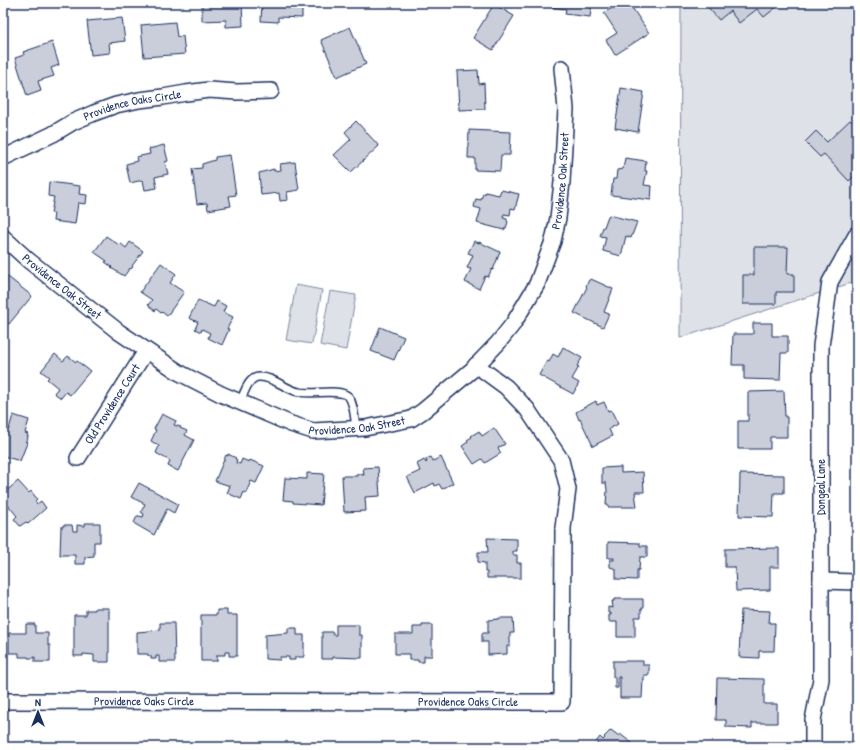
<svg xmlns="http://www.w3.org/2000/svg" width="860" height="750" font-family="'Patrick Hand',sans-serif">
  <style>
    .green { fill: #dee1e7; stroke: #7c88a2 }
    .building { fill: #caceda; stroke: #1b2f5e }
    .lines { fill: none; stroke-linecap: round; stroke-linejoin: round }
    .lane-casing { stroke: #1b2f5e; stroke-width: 10 }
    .street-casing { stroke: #1b2f5e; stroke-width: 18 }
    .lane { stroke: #fff; stroke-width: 7 }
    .street { stroke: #fff; stroke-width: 15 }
    .labels { text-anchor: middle; stroke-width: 4; stroke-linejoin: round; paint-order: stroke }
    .street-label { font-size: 12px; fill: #1b2f5e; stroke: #fff }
  </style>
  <rect width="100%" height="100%" fill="#fff"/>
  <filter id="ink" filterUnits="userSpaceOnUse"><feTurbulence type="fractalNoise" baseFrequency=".025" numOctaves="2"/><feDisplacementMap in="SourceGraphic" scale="8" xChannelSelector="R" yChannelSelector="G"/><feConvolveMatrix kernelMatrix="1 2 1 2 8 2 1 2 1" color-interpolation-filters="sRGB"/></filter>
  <g filter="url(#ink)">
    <!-- green -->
    <path class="green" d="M681,3H857V281L680,338Z
      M296,285L322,290L312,344L286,340Z
      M330,291L356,295L346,350L320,345Z"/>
    <!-- building -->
    <path class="building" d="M202,3H242L243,26L226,27V20L202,21Z
      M262,3H302V18L278,17V22L261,21Z
      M551,3H592L590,17L565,14L566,9L550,7Z
      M620,3H629L649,33L615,55L606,40L617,33L604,13Z
      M711,3H778L779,5L764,17L757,9L739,23L730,11L719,20L707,6Z
      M494,4L514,16L493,50L473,38Z
      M122,18L125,41L109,43L110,53L91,55L87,21Z
      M175,22L177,37L183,36L185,54L144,57L141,25Z
      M350,27L366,64L337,77L321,40Z
      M52,42L59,65L51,68L54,76L38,81L41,91L27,96L15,58L24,55L23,52Z
      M478,70L479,84L484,83L485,109L459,110L457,71Z
      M621,88L644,92L638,132L615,128Z
      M850,120L857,127V155L853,159L857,162V173L849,181L824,154L820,157L805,142L816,131L827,142Z
      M356,121L379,146L351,172L334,155L351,139L345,132Z
      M469,130L511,132L510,155H501L500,171L475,170V158H468Z
      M164,145L168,161L165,162L168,174L155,177L157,188L145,190L143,180L130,183L126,164L137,161L136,157L150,154L149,149Z
      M230,155L236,195L229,196L231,206L208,210L207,203L197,204L192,169L202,168V164L215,160V157Z
      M625,158L646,161L645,171H647L644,185L652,186L651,200L611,195L613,179H616L617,170L623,169Z
      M295,162L299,190L287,192L288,200L280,201L279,193L261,195L259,173L274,169V171L281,170L280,164Z
      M49,182L80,186L79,194L87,195L86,204L78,203L75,224L53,221L54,213H51L54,197L48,196Z
      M501,190L519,194L515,209L511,208L510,215L504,214L503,218L507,219V221L508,222L506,228H505L504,230L477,223L481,209L474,207L476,199L481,200L483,193L485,194V192L499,195Z
      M609,215L637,222L631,238L626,236L621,256L603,251L606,237L600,236L603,227H604L608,216Z
      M106,236L119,245L120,243L126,248L130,242L143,251L132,266L133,267L131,269L130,268L124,276L111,268L112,267L105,262L107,261L94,252Z
      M474,241L479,243V242L500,252L493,270L492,269L488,277L485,276L479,289L465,282L471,269L467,268L473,255L468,253Z
      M754,247H788L787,274H794V292H776V304H743V275H754Z
      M161,263L176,274L170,283L184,292L167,316L162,312L161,313L156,309L155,311L148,305L152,300L140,292Z
      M3,273L32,296L9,324L3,321Z
      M591,279L613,289L604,312L609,314L603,327L574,313L587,287L586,286L589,280Z
      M198,300L214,307L217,301L226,306L223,312L233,317L227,329H229L222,345L208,338L210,333L202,329L201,332L195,329L198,322L189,318Z
      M753,323H772V336H788V353H781L780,380L744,379V365H732L733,334H753Z
      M380,327L404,337L394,360L371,351Z
      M563,347L582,358L577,366L579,367L572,379L579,383L573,394L539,375L547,361L549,362L553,354L558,357Z
      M55,354L63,361L68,356L76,362L77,361L90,371L70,395L66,392L61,398L54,393L58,388L47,379L49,377L41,371Z
      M784,391L785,417H787V437H770V449H738V421H748V392Z
      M596,401L597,405L604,402L608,411L611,410L618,424L609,429L612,436L593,446L580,419L579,420L576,412Z
      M162,414L176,421L174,425L181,427L180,428L187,431L185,435L194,440L178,471L168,466L170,461L156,453L159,446L151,441L156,430L154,429Z
      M13,415L29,420L25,433L28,434L27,436H28L27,442L25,441L27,443L20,461L3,456V438L6,428L9,429Z
      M494,428L505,444L498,448L501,453L485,463L482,459L474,464L462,446L468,442L467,440L472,437L471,436L479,431L482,436Z
      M228,454L236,458L235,459L237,460L236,463L240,464L242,459L249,462L250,460L264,466L256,483L251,481L246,493L244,492L241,499L227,493L230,486L215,481L226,455L228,456Z
      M431,457L433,461L441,457L453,483L442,489L439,484L435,486L434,483L415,493L407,477L420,471L417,464L424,460L426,463L427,462L426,459Z
      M378,467L380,496L365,497L366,511L344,512L342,476H357V474H362V475H364L363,468Z
      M621,467V473L643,472L644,492H635L637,507H608V505H606L607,490L606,483H602V468Z
      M307,473L324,474L321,505L293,503V501L283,500L285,478L307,479Z
      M740,474L784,475V493H774L773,517L739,516Z
      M18,481L29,493L31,491L37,499L35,501L37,504L41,501L46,508L28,524L26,522L20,526L14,519L17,516L3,499V494Z
      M139,483L178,504L174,513L167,509L154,535L135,524L134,523L137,516H139L143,517L144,514L141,512L145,504L131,497Z
      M85,523H100V542H94V556L85,557V564H75V555H60L61,527H63V525H72L73,531H77V525L85,526Z
      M487,538L517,539V551H513V555H517V563H521V578H487V572H485V563L478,562V552H488Z
      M608,542L640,543V546H647V557H640L639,570H637V580L616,579V569L610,567V560H614V558H608Z
      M779,548V567H770V590L736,591L735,567H725V549Z
      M614,599H643V609H641V617H635V637H617V622H610L609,621V615H611V613H608V607L613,608L612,601H614Z
      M95,608H109V662H94V655L83,654V656H74V615H86V610H95Z
      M217,610H227V615H237V656H229V652H225V655H217V661H201V615H217Z
      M741,610L770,611L769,623H775L774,651H759V658L739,657Z
      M499,618H513L514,633H510V646H507V654L488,655V642H482V633H488V620L499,619Z
      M160,623H174L175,662H159V656H156V659H151V656H148V654H137V632L160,630Z
      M26,624H35V633H48V645H50V662H35V657L33,658H28V657H19V653H9V633H26Z
      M336,625H359V635H362V658L333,657V659H322V632H333V635H336Z
      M422,625H432V656H424V662H418V660H409V654H395V634H413V627H422Z
      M288,628H297V635H304V657H295V660H289V657H280V660L265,659V635L288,633Z
      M613,661H643V665H649V675H644V680H643L642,698H620V677H618V688H615V677H613Z
      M717,678L764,679V704H777V723H752V728L726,727V720H716Z
      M611,730L619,736L620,734L633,744L630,747H594L598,744L596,742L600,737L603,740L605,738L604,737Z
      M455,746H469L470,747H455Z"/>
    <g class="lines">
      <!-- lane casing -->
      <g class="lane-casing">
        <path id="lane" d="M240,402C244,394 248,377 259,377C272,376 287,390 299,392C312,395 339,388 348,396C354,402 355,421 356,429"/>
      </g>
      <!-- street casing -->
      <g class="street-casing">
        <g id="street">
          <path id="s1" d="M3,158L53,134L73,122L94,113L116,105L139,100L163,97L186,93L209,90L237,92L271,91"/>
          <path id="s2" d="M3,237L28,260L119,332L180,373L221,394L291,424L313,431L365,428L411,419L423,411L472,370L498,343L513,324L537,284L553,241L558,218L562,182L566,109L562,68"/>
          <path id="s3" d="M78,458L146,351"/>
          <path d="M821,581L857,582"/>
          <path id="s4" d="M3,701L562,702L563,528L568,489L561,460L527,409L506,387L476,365"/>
          <path d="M813,747V720L821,679V346L830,282L857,234"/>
        </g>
      </g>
      <!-- lane -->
      <use href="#lane" class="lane"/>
      <!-- street -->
      <use href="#street" class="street"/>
    </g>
  </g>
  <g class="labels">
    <!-- street labels -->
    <g class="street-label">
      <text dy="4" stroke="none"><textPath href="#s1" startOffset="141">Providence Oaks Circle</textPath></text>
      <text dy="4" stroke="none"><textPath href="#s2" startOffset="761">Providence Oak Street</textPath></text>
      <text dy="4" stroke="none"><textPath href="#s2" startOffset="77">Providence Oak Street</textPath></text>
      <text dy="4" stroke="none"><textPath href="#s3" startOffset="64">Old Providence Court</textPath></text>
      <text dy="4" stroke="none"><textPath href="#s2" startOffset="413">Providence Oak Street</textPath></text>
      <text transform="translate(821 487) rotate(-90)" y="4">Dongeal Lane</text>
      <text dy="4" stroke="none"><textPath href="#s4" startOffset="141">Providence Oaks Circle</textPath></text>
      <text dy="4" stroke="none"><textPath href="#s4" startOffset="465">Providence Oaks Circle</textPath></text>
    </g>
  </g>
  <!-- margin -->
  <rect width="860" height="750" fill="none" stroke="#fff" stroke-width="16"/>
  <rect x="8" y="8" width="844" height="734" fill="none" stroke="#1b2f5e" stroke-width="1.5" filter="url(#ink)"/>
  <!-- north arrow -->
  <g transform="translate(38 712)" stroke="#ffffff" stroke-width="3" paint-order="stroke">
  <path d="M0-3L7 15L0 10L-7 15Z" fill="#1b2f5e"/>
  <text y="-6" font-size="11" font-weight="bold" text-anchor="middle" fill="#1b2f5e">N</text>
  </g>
</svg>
